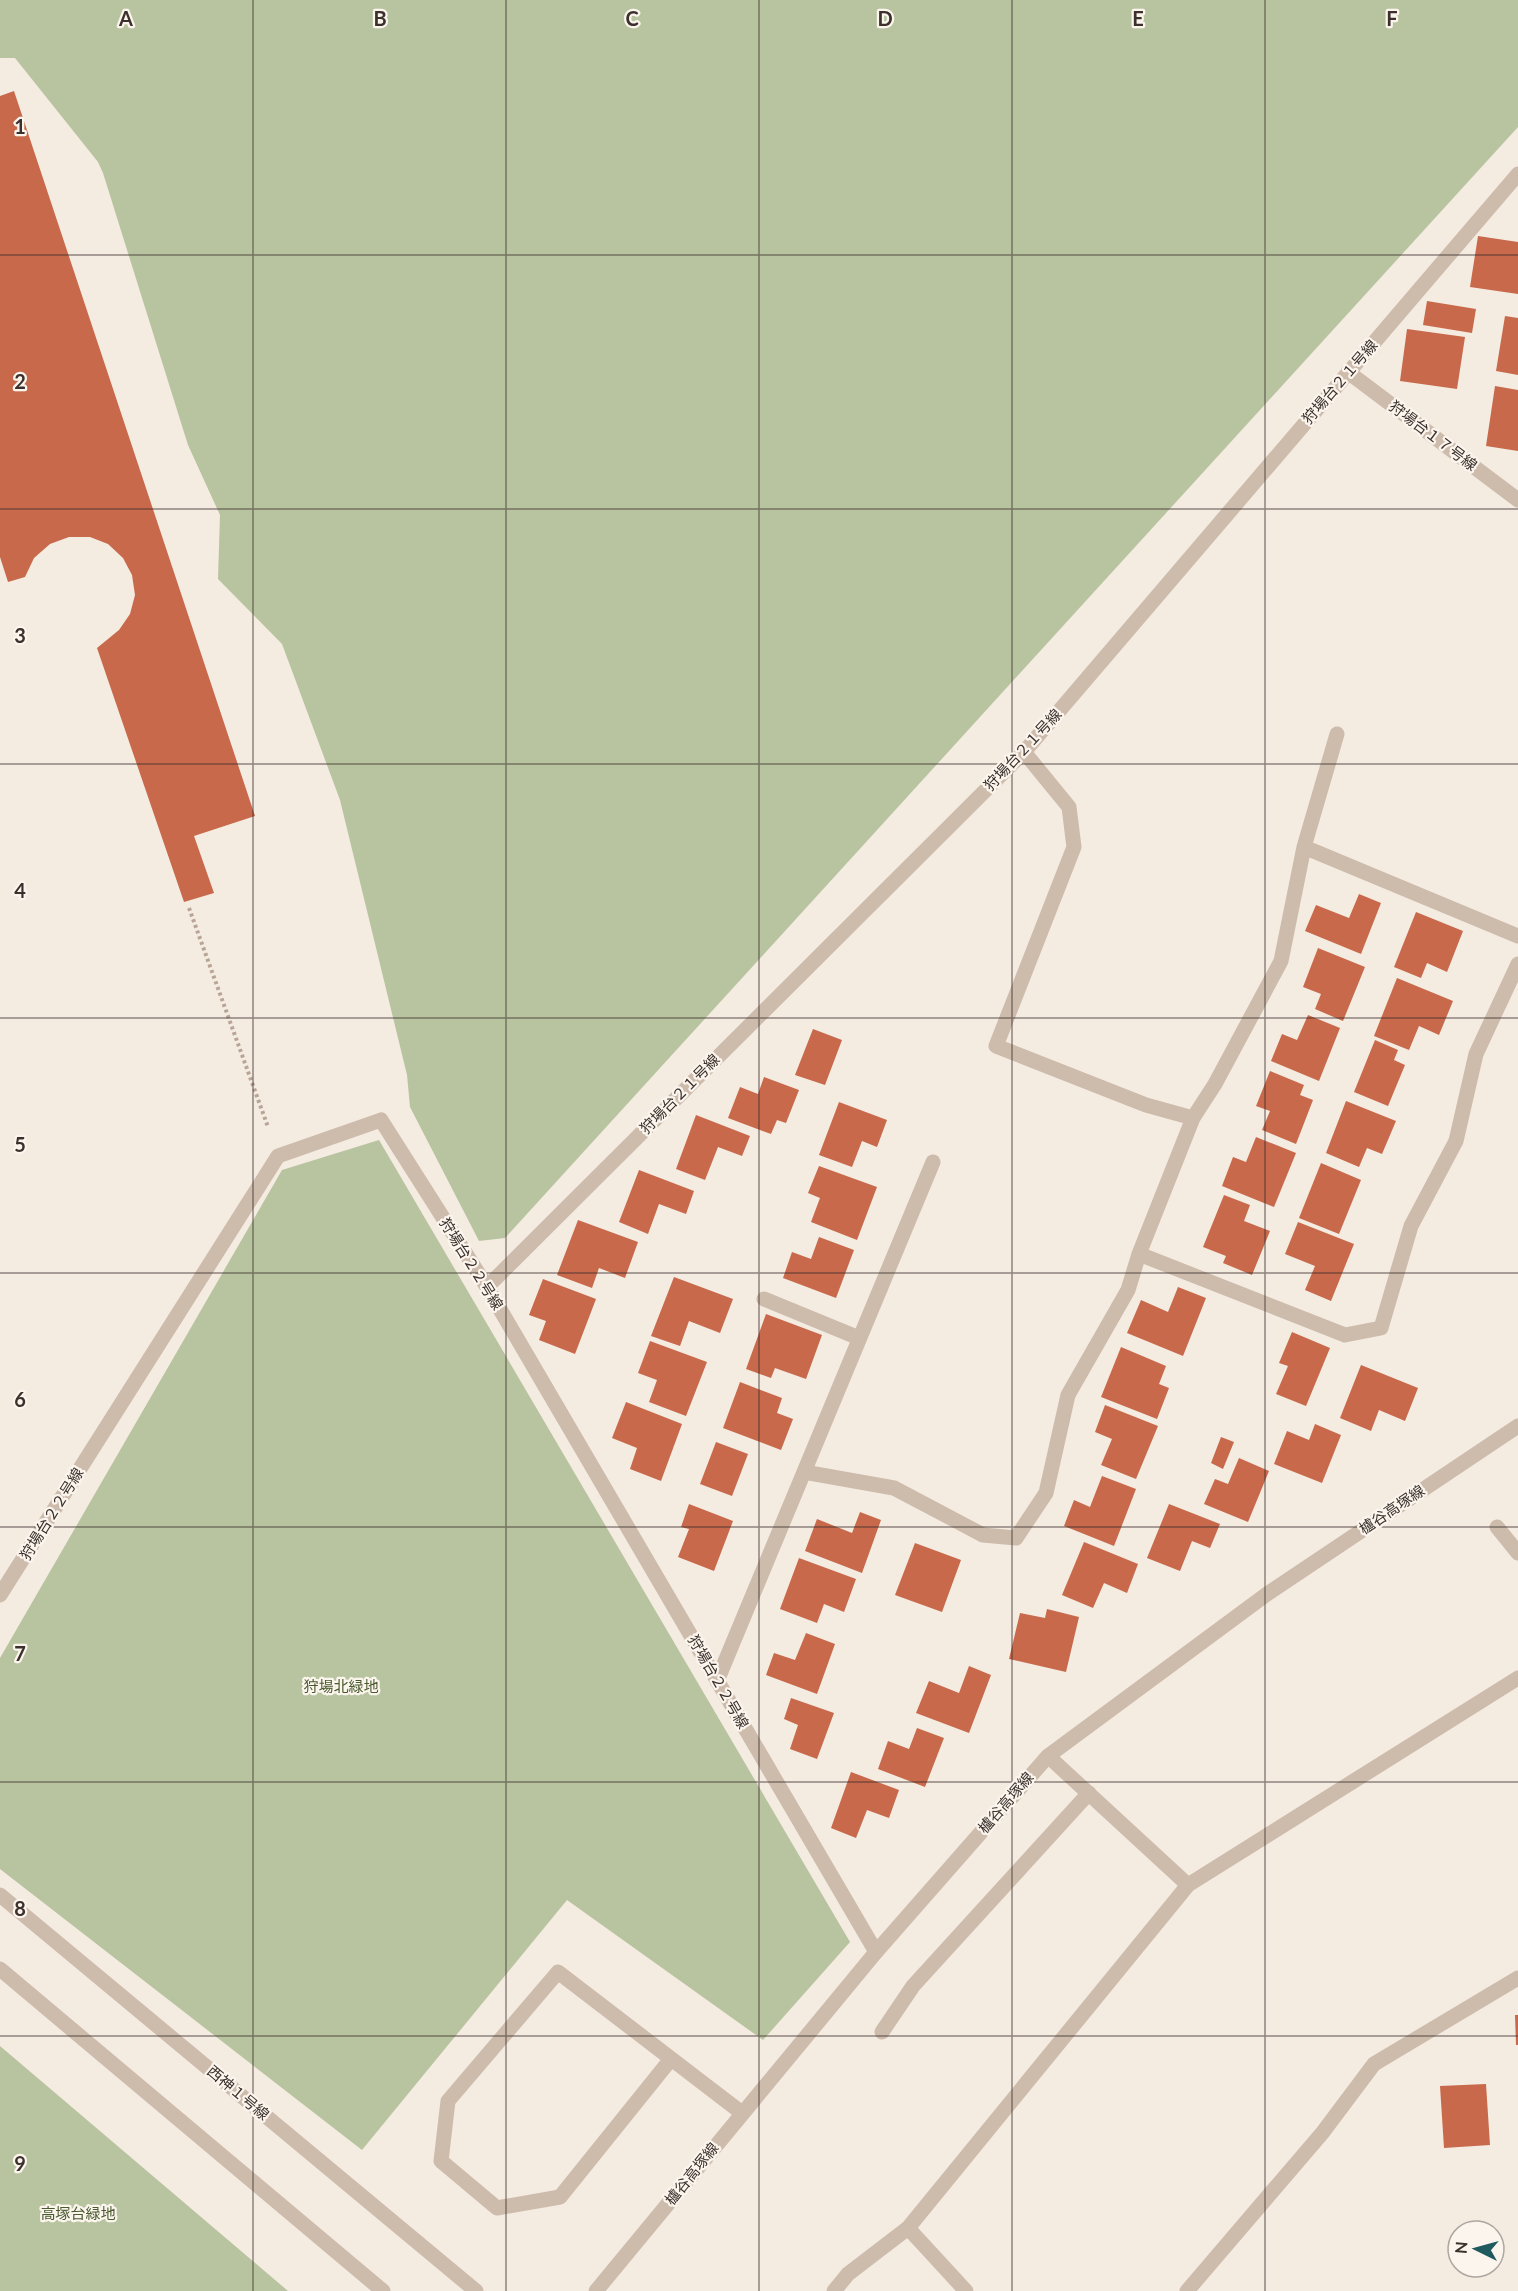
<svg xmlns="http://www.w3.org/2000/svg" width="1518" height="2291" font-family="Lato,'Noto Sans JP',sans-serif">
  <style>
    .green { fill: #b8c4a0 }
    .building { fill: #c8694b }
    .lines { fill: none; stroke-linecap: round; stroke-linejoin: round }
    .path { stroke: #b9a596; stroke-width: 4; stroke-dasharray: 3 3; stroke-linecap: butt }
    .service { stroke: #cdbbac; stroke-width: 15 }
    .minor { stroke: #cdbbac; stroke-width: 15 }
    .tertiary { stroke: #cdbbac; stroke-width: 15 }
    .grid { fill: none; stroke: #3b302b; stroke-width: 1.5; stroke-opacity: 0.55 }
    .labels { text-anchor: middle; stroke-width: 4.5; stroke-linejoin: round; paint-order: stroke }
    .street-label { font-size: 15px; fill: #3b302b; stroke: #fbf5ee }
    .park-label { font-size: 15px; fill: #4a5a2e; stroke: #fbf5ee }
    .grid-label { font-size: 20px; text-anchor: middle; font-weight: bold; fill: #3b302b; stroke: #fbf5ee; stroke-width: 4.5; stroke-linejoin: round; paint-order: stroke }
  </style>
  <rect width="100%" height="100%" fill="#f4ebe1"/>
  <!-- green -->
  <path class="green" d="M0,0H1518V127L505,1238L479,1241L410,1107L407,1075L340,800L282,644L218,579L220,515L188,445L103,173L98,162L15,58H0Z
    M379,1140L850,1942L763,2040L567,1900L362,2150L0,1869V1658L282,1170Z
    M0,2046L288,2291H0Z"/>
  <!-- building -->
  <path class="building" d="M14,91L255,816L194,836L214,893L184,902L97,648L119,630L130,614L135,595L132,575L123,558L108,544L90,537H69L50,544L34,558L25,577L8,582L0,557V96Z
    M1478,236L1518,242V294L1470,287Z
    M1427,301L1476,309L1472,333L1423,325Z
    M1505,316L1518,318V375L1496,371Z
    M1407,329L1465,337L1457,389L1400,381Z
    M1495,386L1518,390V451L1486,446Z
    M1359,894L1381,903L1361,954L1305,931L1316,905L1349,918Z
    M1416,912L1463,931L1447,972L1427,963L1421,978L1394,967Z
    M1318,948L1365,967L1343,1021L1315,1009L1321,994L1303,987Z
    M1397,978L1453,1001L1439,1035L1419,1026L1409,1050L1374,1036Z
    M1308,1015L1340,1028L1319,1081L1271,1061L1282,1034L1297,1040Z
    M813,1029L842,1040L825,1085L795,1075Z
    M1375,1040L1398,1050L1394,1060L1405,1065L1388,1106L1354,1092Z
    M1270,1071L1304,1085L1300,1095L1313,1100L1296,1144L1262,1130L1270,1111L1256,1106Z
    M764,1077L799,1090L786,1123L777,1120L771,1134L728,1118L740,1087L758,1094Z
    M1346,1101L1396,1121L1382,1154L1367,1148L1359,1167L1326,1153Z
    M839,1102L887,1120L877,1147L862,1141L852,1167L819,1155Z
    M696,1115L750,1136L742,1156L718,1147L705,1180L676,1169Z
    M1256,1137L1296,1153L1274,1207L1222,1186L1233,1157L1246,1162Z
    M1321,1163L1361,1180L1339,1234L1299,1218Z
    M819,1166L877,1187L857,1240L811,1222L820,1198L808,1193Z
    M639,1170L694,1191L686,1214L659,1204L648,1234L619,1222Z
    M1224,1195L1250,1205L1244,1221L1270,1231L1252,1275L1223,1263L1226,1256L1203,1247Z
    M578,1220L638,1242L625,1278L599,1268L592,1288L557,1275Z
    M1298,1222L1354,1244L1331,1301L1305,1290L1315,1266L1285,1254Z
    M819,1237L854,1250L836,1298L783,1278L792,1252L811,1259Z
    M674,1277L733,1299L720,1333L689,1321L680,1346L651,1336Z
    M543,1279L596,1299L575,1354L539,1340L546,1321L529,1315Z
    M1178,1287L1206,1298L1183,1356L1127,1333L1141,1300L1168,1312Z
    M766,1314L822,1335L806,1379L775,1368L771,1378L746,1369Z
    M1292,1332L1330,1348L1306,1406L1276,1394L1288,1366L1279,1363Z
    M650,1341L707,1362L686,1416L649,1402L657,1380L638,1373Z
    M1121,1347L1166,1366L1159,1384L1169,1388L1157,1419L1101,1397Z
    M1361,1365L1418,1388L1405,1421L1379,1410L1371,1431L1340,1418Z
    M740,1382L782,1398L777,1413L793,1419L781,1450L723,1428Z
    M626,1402L682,1424L661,1481L630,1469L637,1448L612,1438Z
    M1105,1405L1158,1426L1136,1479L1101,1465L1112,1439L1095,1432Z
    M1315,1424L1341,1435L1322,1483L1274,1464L1287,1431L1309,1440Z
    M1221,1437L1234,1442L1223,1469L1211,1463Z
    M716,1442L748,1454L732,1496L700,1484Z
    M1239,1458L1269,1471L1248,1522L1204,1504L1215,1479L1228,1484Z
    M1102,1476L1136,1489L1114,1546L1064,1526L1074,1500L1090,1507Z
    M689,1504L733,1521L714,1571L678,1557L689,1529L681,1527Z
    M1169,1504L1220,1524L1210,1548L1192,1541L1180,1571L1147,1558Z
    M860,1512L881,1520L862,1573L805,1551L817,1519L852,1533Z
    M1084,1542L1138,1564L1127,1593L1104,1583L1093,1608L1062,1595Z
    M915,1543L961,1560L942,1612L895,1595Z
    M799,1558L856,1579L844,1612L824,1604L817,1623L780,1609Z
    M1047,1609L1079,1617L1066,1672L1009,1659L1020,1613L1045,1618Z
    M806,1633L835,1644L817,1694L766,1675L774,1653L795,1660Z
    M969,1666L991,1675L969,1733L916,1713L929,1681L959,1693Z
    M791,1698L834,1713L817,1759L790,1749L798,1725L784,1719Z
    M917,1728L944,1738L925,1787L878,1769L888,1741L909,1749Z
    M851,1772L899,1790L889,1818L867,1810L856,1838L831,1828Z
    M1515,2015H1518V2045H1516Z
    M1486,2084L1490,2145L1444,2148L1440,2086Z"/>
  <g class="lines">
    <!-- path -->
    <path class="path" d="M189,908L268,1127"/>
    <!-- service -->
    <path class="service" d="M671,2059L560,2197L497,2208L441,2161L448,2101L558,1972L742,2113"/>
    <!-- minor -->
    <path class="minor" d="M1348,372L1518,500
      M1024,752L1069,807L1074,847L996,1046L1146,1105L1193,1118
      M1304,847L1518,936
      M1139,1254L1345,1335L1381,1328L1411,1226L1456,1141L1476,1054L1518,964
      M487,1287L1024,752L1518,174
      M764,1299L859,1338
      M804,1472L894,1488L983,1535L1016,1538L1046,1493L1068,1395L1128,1290L1139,1254L1193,1118L1215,1084L1281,961L1304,847L1337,734
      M1497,1527L1518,1553
      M0,1595L278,1156L381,1120L487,1287L876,1952
      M717,1681L933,1162
      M1048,1756L1188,1885
      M908,2228L966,2291
      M834,2291L848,2274L908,2228L1188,1885L1518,1678
      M1187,2291L1323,2132L1374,2064L1518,1978"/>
    <!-- tertiary -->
    <path class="tertiary" d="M0,1895L476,2291
      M0,1969L383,2291
      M882,2032L913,1986L1089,1793
      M596,2291L876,1952L1048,1756L1267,1594L1518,1426"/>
  </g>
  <!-- grid -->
  <path class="grid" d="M253,0V2291M506,0V2291M759,0V2291M1012,0V2291M1265,0V2291M0,255H1518M0,509H1518M0,764H1518M0,1018H1518M0,1273H1518M0,1527H1518M0,1782H1518M0,2036H1518"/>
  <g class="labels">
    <!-- street labels -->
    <g class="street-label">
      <text transform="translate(1340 382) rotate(-49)" y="5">狩場台２１号線</text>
      <text transform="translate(1433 436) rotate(37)" y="5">狩場台１７号線</text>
      <text transform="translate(1023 750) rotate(-47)" y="5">狩場台２１号線</text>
      <text transform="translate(680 1094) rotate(-45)" y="5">狩場台２１号線</text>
      <text transform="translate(471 1264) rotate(58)" y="5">狩場台２２号線</text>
      <text transform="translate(1392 1510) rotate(-34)" y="5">櫨谷高塚線</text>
      <text transform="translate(52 1514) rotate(-58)" y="5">狩場台２２号線</text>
      <text transform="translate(718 1682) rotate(60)" y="5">狩場台２２号線</text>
      <text transform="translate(1006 1803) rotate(-49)" y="5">櫨谷高塚線</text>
      <text transform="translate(238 2093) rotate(40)" y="5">西神１号線</text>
      <text transform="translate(692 2174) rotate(-51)" y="5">櫨谷高塚線</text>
    </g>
    <!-- park labels -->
    <g class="park-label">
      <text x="341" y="1692">狩場北緑地</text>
      <text x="78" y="2219">高塚台緑地</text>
    </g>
  </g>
  <g class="grid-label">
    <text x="126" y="26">A</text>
    <text x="380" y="26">B</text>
    <text x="632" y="26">C</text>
    <text x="885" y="26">D</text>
    <text x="1138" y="26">E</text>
    <text x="1392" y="26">F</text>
    <text x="20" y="134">1</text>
    <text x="20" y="389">2</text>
    <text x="20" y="643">3</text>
    <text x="20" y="898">4</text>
    <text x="20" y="1152">5</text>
    <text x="20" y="1407">6</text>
    <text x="20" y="1661">7</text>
    <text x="20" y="1916">8</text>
    <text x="20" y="2171">9</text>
  </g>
  <!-- north arrow -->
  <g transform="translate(1476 2249) rotate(275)"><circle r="28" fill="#fbf5ee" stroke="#aea6a0" stroke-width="1.5"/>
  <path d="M0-4.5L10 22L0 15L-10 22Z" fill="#1f5a5e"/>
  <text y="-9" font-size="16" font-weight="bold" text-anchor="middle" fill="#3b302b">N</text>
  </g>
</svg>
